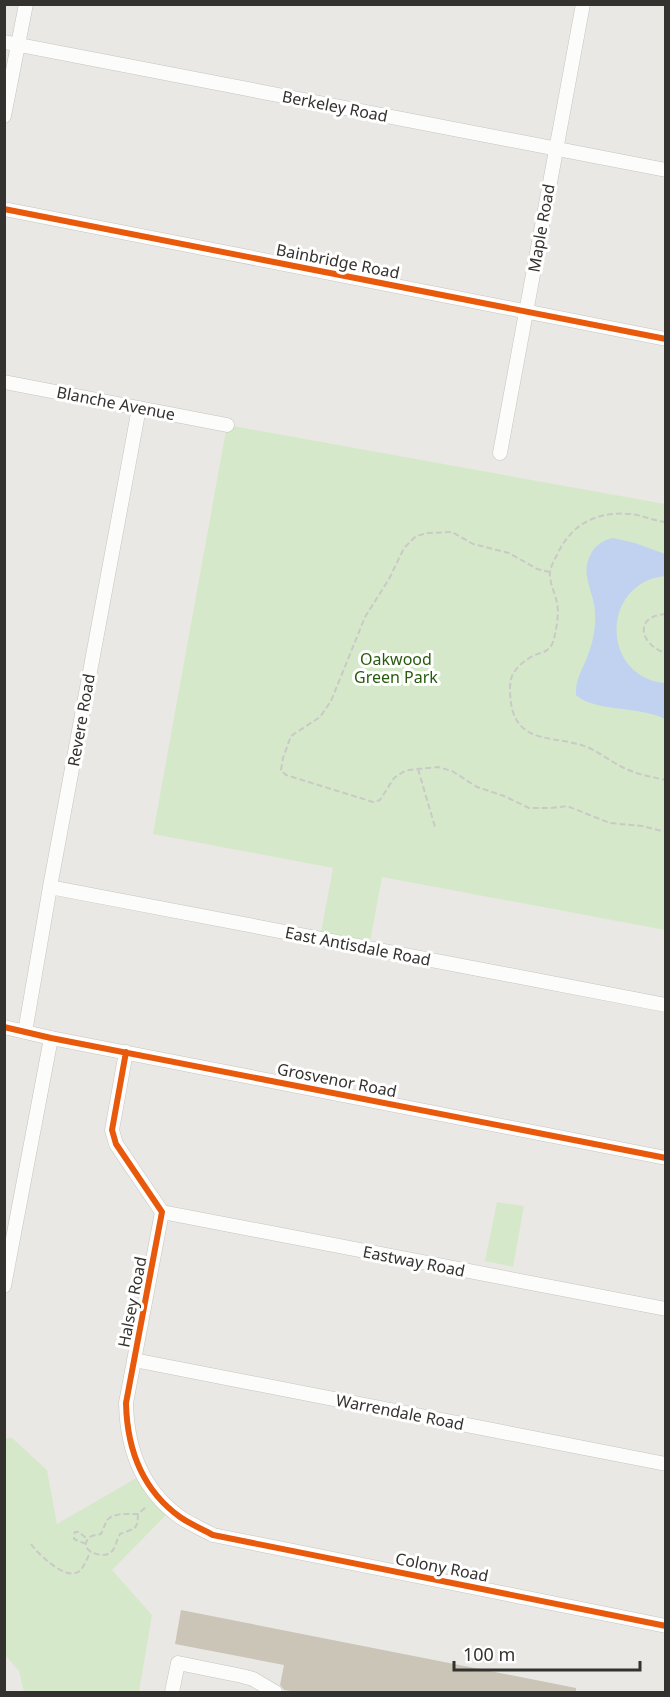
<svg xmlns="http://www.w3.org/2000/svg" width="670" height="1697" font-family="'Noto Sans',sans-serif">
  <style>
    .green { fill: #d5e9ca }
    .water { fill: #c1d2f0 }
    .building { fill: #cbc5b7 }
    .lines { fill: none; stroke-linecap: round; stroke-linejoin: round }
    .street-casing { stroke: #c5c4c1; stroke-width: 15 }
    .path { stroke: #cac9c7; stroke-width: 2; stroke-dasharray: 6 3; stroke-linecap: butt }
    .street { stroke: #fcfcfb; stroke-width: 14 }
    .cycleway-casing { stroke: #fff; stroke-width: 10 }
    .cycleway { stroke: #e8590c; stroke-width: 6 }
    .labels { text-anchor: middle; stroke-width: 6; stroke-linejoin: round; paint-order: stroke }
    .street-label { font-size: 16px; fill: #33322f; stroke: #fff }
    .park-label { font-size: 16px; fill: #285a0e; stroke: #fff }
  </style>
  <rect width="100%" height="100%" fill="#eae8e4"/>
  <!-- green -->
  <path class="green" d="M227,425L665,504V930L382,877L370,941L321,932L333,868L153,834Z
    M497,1202L524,1206L513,1267L485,1261Z
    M11,1437L47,1470L57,1524L143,1474L172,1509L112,1570L152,1615L139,1692H24L19,1671L5,1655V1439Z"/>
  <!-- water -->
  <path class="water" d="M613,538L635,543L665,554V576C600,583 601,677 665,683V719C641,706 594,712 576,695C575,679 583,669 588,655C593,642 596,627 595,613C595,595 581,575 589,558C593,547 602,540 613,538Z"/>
  <!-- building -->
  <path class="building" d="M181,1610L576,1688V1692H296L284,1690L280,1685L284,1665L175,1644Z"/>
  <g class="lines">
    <!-- street casing -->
    <g class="street-casing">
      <path id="street" d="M4,42L666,170
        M4,116L26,4
        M4,209L666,339
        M4,382L227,425
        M500,453L583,4
        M50,887L666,1005
        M4,1027L51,1038L666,1158
        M25,1032L50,887L139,408
        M126,1052L112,1130L116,1144L162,1212L126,1403C127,1448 141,1489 180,1517C190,1524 202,1529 213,1535L666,1626
        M162,1212L666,1309
        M4,1286L51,1038
        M134,1360L666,1464
        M172,1692L178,1663L242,1676L253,1679L275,1692"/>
    </g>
    <!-- path -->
    <path class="path" d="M666,522C653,521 643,515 630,514C597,511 571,524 557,555C554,560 551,566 550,572C549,582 555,593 557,603C559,612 557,625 555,634C554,640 552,647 547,650C544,653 539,653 535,655C526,659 516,667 512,676C509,684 510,695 511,703C517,746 558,735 587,747C599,752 610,761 622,767C636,774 651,777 666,780
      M550,572L537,569L509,553L473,544L452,532L428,533L416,536L404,548L389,579L365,617L331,701L320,717L291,736L283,758L281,770L286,775L373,802L380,800L394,778L403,772L409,770L438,767L452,771L477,787L504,796L529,808H551L567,806L610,823L642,826L666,832
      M666,614C632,616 641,646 666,653
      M418,769L435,827
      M138,1514C138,1531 134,1528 120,1534C116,1540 116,1551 108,1554C100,1558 79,1550 88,1539C90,1535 97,1535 101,1534L107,1520L112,1516L121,1514H138L147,1506
      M31,1544C38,1554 65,1580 78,1572C84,1569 87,1557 91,1552
      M86,1544L74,1539V1534L75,1532H79L87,1539"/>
    <!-- street -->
    <use href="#street" class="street"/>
    <!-- cycleway casing -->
    <g class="cycleway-casing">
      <path id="cycleway" d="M4,209L666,339
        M4,1027L51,1038L666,1158
        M126,1052L112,1130L116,1144L162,1212L126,1403C127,1448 141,1489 180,1517C190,1524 202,1529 213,1535L666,1626"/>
    </g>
    <!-- cycleway -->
    <use href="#cycleway" class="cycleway"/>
  </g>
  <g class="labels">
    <!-- street labels -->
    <g class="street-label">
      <text transform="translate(335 106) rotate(11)" y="6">Berkeley Road</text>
      <text transform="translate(541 228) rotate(-80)" y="6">Maple Road</text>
      <text transform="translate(338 261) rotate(11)" y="6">Bainbridge Road</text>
      <text transform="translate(116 403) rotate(11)" y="6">Blanche Avenue</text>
      <text transform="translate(81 720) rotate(-80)" y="6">Revere Road</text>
      <text transform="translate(358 946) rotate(11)" y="6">East Antisdale Road</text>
      <text transform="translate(337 1080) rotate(11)" y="6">Grosvenor Road</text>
      <text transform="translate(414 1261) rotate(11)" y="6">Eastway Road</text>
      <text transform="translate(132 1302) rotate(-79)" y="6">Halsey Road</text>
      <text transform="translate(400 1412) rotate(11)" y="6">Warrendale Road</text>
      <text transform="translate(442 1567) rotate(11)" y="6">Colony Road</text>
    </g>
    <!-- park labels -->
    <g class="park-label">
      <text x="396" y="665">Oakwood<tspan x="396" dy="18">Green Park</tspan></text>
    </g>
  </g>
  <!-- border -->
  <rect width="670" height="1697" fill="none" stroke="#33322f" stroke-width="12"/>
  <!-- scale -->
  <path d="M454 1661v9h186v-9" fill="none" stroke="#33322f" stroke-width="3"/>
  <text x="463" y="1661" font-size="18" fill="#33322f" stroke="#ffffff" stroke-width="4.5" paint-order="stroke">100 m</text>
</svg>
